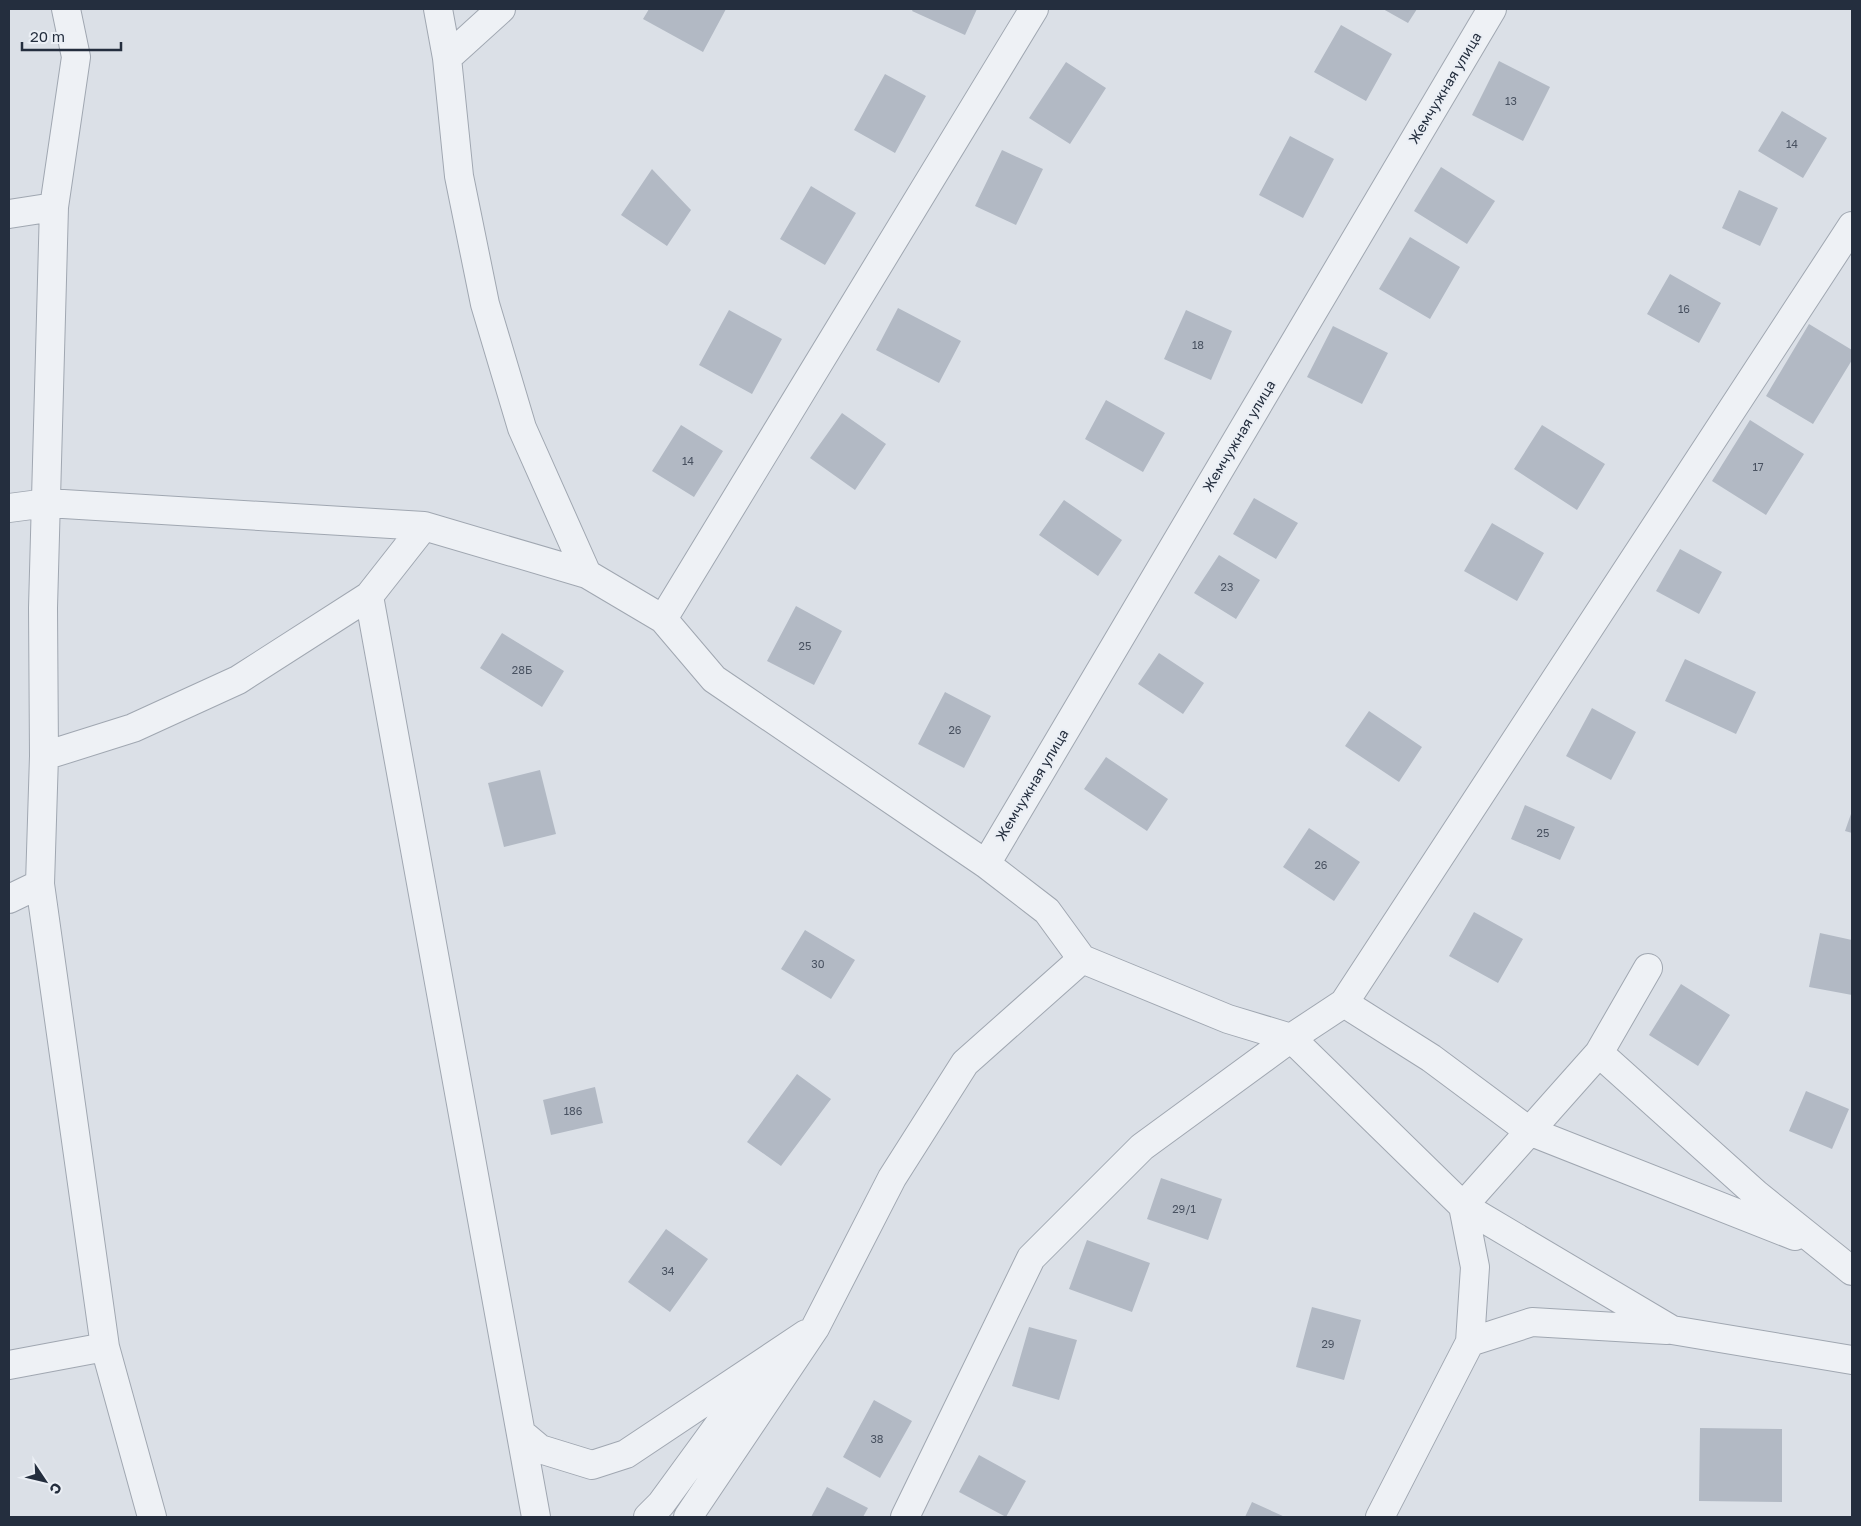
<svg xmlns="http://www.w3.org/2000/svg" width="1861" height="1526" font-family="'Golos Text',sans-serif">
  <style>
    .building { fill: #b2b9c4 }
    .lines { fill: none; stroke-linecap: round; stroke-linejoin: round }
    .minor-casing { stroke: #a0a7b1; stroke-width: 30 }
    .minor { stroke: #eef1f5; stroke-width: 28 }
    .labels { text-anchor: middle; stroke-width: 4.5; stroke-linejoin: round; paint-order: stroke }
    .number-label { font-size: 11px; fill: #485160 }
    .street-label { font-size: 14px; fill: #242e3e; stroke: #ebeff5 }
  </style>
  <rect width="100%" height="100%" fill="#dbe0e7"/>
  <!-- building -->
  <path class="building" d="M649,9H726L703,52L643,19Z
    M913,9H977L965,35L912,11Z
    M1383,9H1417L1408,23Z
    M1341,25L1392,54L1366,101L1314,72Z
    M1499,61L1550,87L1523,141L1472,115Z
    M1066,62L1106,88L1070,144L1029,118Z
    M885,74L926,96L895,153L854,130Z
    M1782,111L1827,138L1803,178L1758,151Z
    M1290,136L1334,159L1303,218L1259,195Z
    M1002,150L1043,169L1016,225L975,206Z
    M1441,167L1495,201L1467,244L1414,211Z
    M652,169L691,210L667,246L621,215Z
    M811,186L856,213L825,265L780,239Z
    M1739,190L1778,208L1760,246L1722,228Z
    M1410,237L1460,267L1430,319L1379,289Z
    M1670,274L1721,303L1699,343L1647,314Z
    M898,308L961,341L939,383L876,350Z
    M729,310L782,339L752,394L699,365Z
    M1186,310L1232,331L1211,380L1164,359Z
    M1809,324L1852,350V360L1813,424L1766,396Z
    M1333,326L1388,353L1362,404L1307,377Z
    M1106,400L1165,433L1143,472L1085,439Z
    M842,413L886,444L855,490L810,458Z
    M1750,420L1804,454L1766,515L1712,481Z
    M681,425L723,451L694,497L652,471Z
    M1542,425L1605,464L1577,510L1514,469Z
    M1254,498L1298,523L1276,559L1233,534Z
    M1064,500L1122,540L1098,576L1039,535Z
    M1492,523L1544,553L1517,601L1464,571Z
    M1680,549L1722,572L1699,614L1656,591Z
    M1219,555L1260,580L1236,619L1194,593Z
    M796,606L842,631L814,685L767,661Z
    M502,633L564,671L542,707L480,668Z
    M1159,653L1204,683L1183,714L1138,684Z
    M1685,659L1756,692L1736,734L1665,701Z
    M945,692L991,716L964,768L918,744Z
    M1592,708L1636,732L1611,780L1566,756Z
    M1369,711L1422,747L1399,782L1345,746Z
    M1106,757L1168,799L1147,831L1084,789Z
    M540,770L556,834L504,847L488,783Z
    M1525,805L1575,827L1560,860L1511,839Z
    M1852,811V833L1845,831Z
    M1309,828L1360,862L1334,901L1283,867Z
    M1474,912L1523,939L1498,983L1449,956Z
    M805,930L855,960L831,999L781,969Z
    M1820,933L1852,940V995L1809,987Z
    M1681,984L1730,1015L1698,1066L1649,1035Z
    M797,1074L831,1099L781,1166L747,1142Z
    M595,1087L603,1123L551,1135L543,1100Z
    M1806,1091L1849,1109L1832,1149L1789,1131Z
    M1161,1178L1222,1199L1208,1240L1147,1219Z
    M666,1229L708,1259L670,1312L628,1282Z
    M1087,1240L1150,1263L1132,1312L1069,1289Z
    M1312,1307L1361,1320L1344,1380L1296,1367Z
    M1029,1327L1077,1340L1059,1400L1012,1386Z
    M874,1400L912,1421L880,1478L843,1457Z
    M1700,1428L1782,1429V1502L1699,1501Z
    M979,1455L1026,1481L1006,1517L959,1492Z
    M827,1487L868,1508L863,1517H811Z
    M1252,1502L1285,1517H1245Z"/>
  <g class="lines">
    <!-- minor casing -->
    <g class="minor-casing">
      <path id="minor" d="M438,9L447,58L459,176L485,304L522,428L587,574
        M447,58L501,9
        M9,214L54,207
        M1852,226L1344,1003L1291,1038L1463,1206L1672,1330L1852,1360
        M9,508L47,503L424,526L587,574L663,619L714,679L986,864L1047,911L1082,959L1228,1019L1291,1038L1142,1147L1031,1258L905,1517
        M369,596L536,1517
        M663,619L1034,9
        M44,756L133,728L238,680L369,596L424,526
        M986,864L1492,9
        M9,899L40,884
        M1344,1003L1431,1058L1529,1131L1795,1236
        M1599,1053L1648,968
        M1470,1342L1532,1322L1667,1330
        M105,1347L152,1517
        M9,1365L105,1347L40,884L44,756L43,608L54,207L76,57L66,9
        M521,1433L540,1449L592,1465L626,1454L806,1334
        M648,1517L661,1504L753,1378
        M688,1517L815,1328L892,1178L965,1063L1082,959
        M1380,1517L1470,1342L1475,1267L1463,1206L1599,1053L1756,1194L1852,1271"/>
    </g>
    <!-- minor -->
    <use href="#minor" class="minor"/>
  </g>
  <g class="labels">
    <!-- number labels -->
    <g class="number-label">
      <text x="1511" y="105">13</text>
      <text x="1792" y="148">14</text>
      <text x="1684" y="313">16</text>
      <text x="1198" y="349">18</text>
      <text x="688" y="465">14</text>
      <text x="1758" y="471">17</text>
      <text x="1227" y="591">23</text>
      <text x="805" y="650">25</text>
      <text x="522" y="674">28Б</text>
      <text x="955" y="734">26</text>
      <text x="1543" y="837">25</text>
      <text x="1321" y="869">26</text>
      <text x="818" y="968">30</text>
      <text x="573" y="1115">186</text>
      <text x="1184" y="1213">29/1</text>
      <text x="668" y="1275">34</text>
      <text x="1328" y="1348">29</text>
      <text x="877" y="1443">38</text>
    </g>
    <!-- street labels -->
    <g class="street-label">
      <text transform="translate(1445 88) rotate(-59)" y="5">Жемчужная улица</text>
      <text transform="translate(1239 436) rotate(-59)" y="5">Жемчужная улица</text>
      <text transform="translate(1032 785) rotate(-59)" y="5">Жемчужная улица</text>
    </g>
  </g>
  <!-- border -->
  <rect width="1861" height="1526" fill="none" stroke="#242e3e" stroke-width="20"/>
  <!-- north arrow -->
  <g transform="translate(45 1481) rotate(125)" stroke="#ebeff5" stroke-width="4" paint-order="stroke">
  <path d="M0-4L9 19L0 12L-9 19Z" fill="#242e3e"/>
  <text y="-8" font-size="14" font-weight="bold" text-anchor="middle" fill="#242e3e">С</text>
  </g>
  <!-- scale -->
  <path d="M22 42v8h99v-8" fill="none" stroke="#242e3e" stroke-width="2.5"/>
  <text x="30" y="42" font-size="15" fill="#242e3e" stroke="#ebeff5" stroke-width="4" paint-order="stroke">20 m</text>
</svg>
